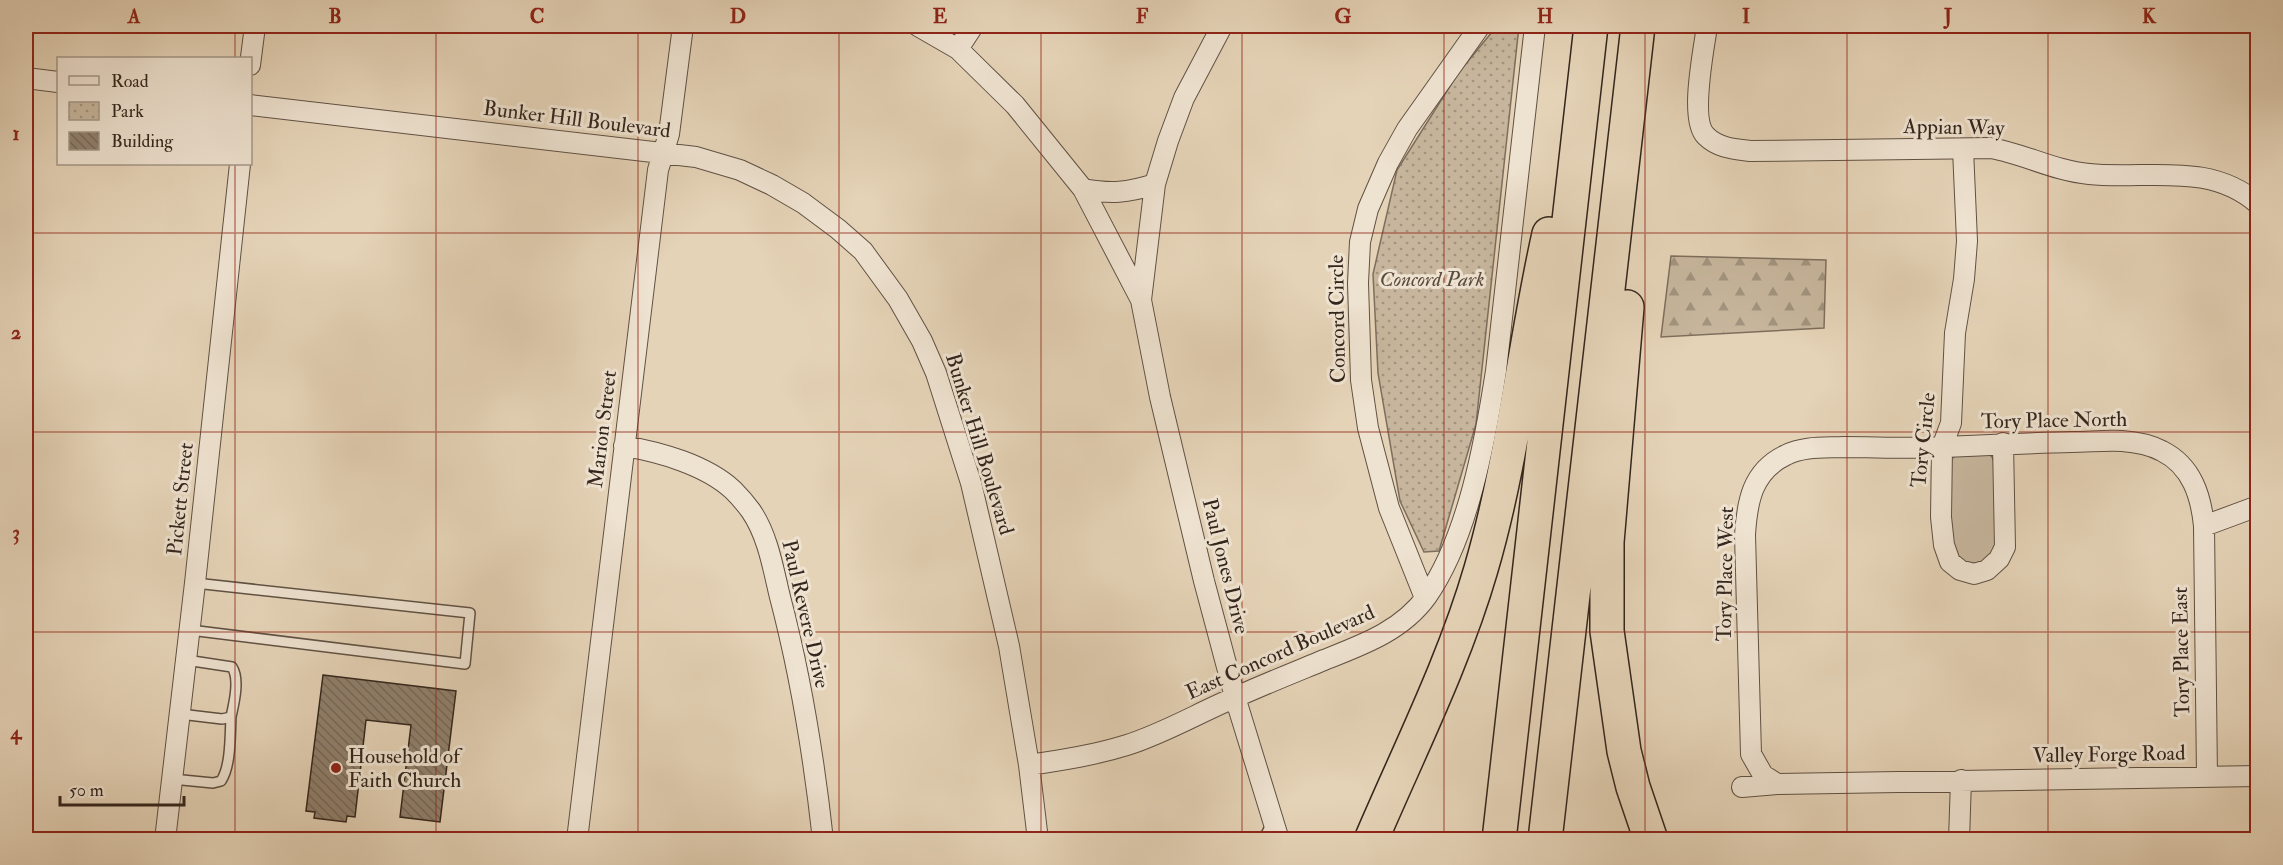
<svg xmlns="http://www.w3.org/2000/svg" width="2283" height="865" font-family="'IM FELL Double Pica',serif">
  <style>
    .grass { fill: #c7b69d; stroke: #7e6e5d; stroke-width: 1.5 }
    .forest { fill: url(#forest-firs); stroke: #7e6e5d; stroke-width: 1.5 }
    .park { fill: url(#park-dots); stroke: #7e6e5d; stroke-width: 1.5 }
    .building { fill: url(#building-back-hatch); stroke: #34261d; stroke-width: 1.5 }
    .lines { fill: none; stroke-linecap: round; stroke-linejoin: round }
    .service-casing { stroke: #605144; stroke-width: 12 }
    .minor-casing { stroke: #605144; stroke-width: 22 }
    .motorway-casing { stroke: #34261d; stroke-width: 36 }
    .service { stroke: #eee2d0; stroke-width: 9 }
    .minor { stroke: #eee2d0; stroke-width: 20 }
    .motorway { stroke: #e5d3b7; stroke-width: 33 }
    .grid { fill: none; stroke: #8f2418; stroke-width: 1.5; stroke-opacity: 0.55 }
    .poi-dot { fill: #8f2418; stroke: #eee2d0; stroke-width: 2 }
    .labels { text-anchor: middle; stroke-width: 6; stroke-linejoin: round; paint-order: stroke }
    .street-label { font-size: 21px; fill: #34261d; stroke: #eee2d0 }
    .park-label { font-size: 21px; font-style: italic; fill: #594a3d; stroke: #eee2d0 }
    .poi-label { font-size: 21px; fill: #34261d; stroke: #eee2d0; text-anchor: start }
    .neatline { fill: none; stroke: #8f2418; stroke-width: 2 }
    .grid-label { font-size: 20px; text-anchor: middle; font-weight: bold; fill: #8f2418 }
  </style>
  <defs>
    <pattern id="forest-firs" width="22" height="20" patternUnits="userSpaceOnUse" patternTransform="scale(1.5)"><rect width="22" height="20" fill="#c7b69d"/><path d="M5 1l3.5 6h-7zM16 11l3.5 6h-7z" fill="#a2947f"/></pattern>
    <pattern id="park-dots" width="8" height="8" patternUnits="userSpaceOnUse" patternTransform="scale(1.5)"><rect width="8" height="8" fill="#c7b69d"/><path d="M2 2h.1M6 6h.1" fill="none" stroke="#a2947f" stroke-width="1.8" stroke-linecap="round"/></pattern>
    <pattern id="building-back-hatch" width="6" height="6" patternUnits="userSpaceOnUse" patternTransform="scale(1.5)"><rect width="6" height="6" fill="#90806d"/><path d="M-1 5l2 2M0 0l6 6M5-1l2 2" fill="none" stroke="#766959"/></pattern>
  </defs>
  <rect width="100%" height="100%" fill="#e5d3b7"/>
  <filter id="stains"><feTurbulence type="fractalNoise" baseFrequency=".00333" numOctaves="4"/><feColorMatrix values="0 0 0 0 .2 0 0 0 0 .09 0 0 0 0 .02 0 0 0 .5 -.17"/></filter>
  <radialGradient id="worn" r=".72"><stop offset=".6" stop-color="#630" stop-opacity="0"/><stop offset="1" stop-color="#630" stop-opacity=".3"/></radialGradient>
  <!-- grass -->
  <path class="grass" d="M1986,451L1992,457L1996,467L1999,537L1995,554L1979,567L1963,564L1949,541L1948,464C1957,449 1970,452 1986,451Z"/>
  <!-- forest -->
  <path class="forest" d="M1671,256L1826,260L1824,328L1661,337Z"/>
  <!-- park -->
  <path class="park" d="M1497,26H1519L1476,424L1439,551L1424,552L1400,501L1378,373L1373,274L1397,170L1459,72Z"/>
  <!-- building -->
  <path class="building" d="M323,675L456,691L440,822L400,817L411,725L366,720L355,817L347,816L346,822L314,818L315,812L306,811Z"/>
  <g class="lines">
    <!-- service casing -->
    <g class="service-casing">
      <path id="service" d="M190,630L465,664L470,613L195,583
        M180,714L222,719L231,717C234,703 240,679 232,667L186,660
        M172,779L213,783L221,781C231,766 230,736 231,717
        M1263,840L1272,823"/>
    </g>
    <!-- minor casing -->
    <g class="minor-casing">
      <path id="minor" d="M918,26L958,49L1015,105L1083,189L1141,300
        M1222,26L1184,98L1168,141L1155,184L1141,300L1160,397L1204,581L1235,697L1279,840
        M1707,26C1704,49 1689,120 1706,136C1718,148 1734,149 1750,151L1991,148C2024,154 2055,171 2089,174C2146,180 2210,161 2258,204
        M958,49L973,26
        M250,65L255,26
        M26,78L58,82
        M250,105L696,157L740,170L772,185L803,203L838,229L863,251L898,299L922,341L936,373L971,483L1009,646L1029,765L1038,840
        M1963,149L1967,241L1964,279L1955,333L1951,423L1942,447L1941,517L1944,545L1950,562L1960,570L1974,574L1987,570L1999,559L2005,547L2003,443
        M1083,189C1111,194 1127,193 1155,184
        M624,446C660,452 706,465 733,490C739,496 746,504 751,511C768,536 773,568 780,597C801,677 814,758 823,840
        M2204,526L2258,506
        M1425,598L1389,508L1368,428L1361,380L1358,283L1360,242L1368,209L1388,163L1407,129L1480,26
        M1029,765C1063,760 1095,755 1127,745C1165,733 1200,712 1236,697C1265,684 1295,672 1324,660C1362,645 1402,631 1427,596C1468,537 1485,442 1496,371L1535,26
        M1777,784L1763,775L1751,754L1745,535C1747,502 1752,471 1786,455C1804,446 1825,448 1844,447C1877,447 1911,449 1944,447C1987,445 2029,443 2072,442C2088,442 2106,440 2122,441C2136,442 2149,444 2162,451C2192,466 2201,496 2204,526L2207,777
        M1742,787L1777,784L2258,776
        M165,840L195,583L240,164
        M577,840L658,170L669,134L683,26
        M1959,840L1961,780"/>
    </g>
    <!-- motorway casing -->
    <g class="motorway-casing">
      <path id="motorway" d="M1627,307L1607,542V631L1624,751L1633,787L1651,840
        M1371,840C1409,751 1454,662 1481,569C1513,460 1524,345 1549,234
        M1499,840L1591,26
        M1545,840L1638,26"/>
    </g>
    <!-- service -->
    <use href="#service" class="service"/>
    <!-- minor -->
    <use href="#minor" class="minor"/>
    <!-- motorway -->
    <use href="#motorway" class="motorway"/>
  </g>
  <!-- grid -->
  <path class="grid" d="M235,26V58M436,26V840M638,26V840M839,26V840M1041,26V840M1242,26V840M1444,26V840M1645,26V840M1847,26V840M2048,26V840M235,164V840M26,233H2258M26,432H2258M26,632H2258"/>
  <!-- markers -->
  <circle class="poi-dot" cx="336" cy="768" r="6"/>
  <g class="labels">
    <!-- street labels -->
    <g class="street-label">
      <text transform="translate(577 119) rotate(7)" y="7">Bunker Hill Boulevard</text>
      <text transform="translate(1954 127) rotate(1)" y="7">Appian Way</text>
      <text transform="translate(1337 319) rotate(-91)" y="7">Concord Circle</text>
      <text transform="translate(2054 420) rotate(-1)" y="7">Tory Place North</text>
      <text transform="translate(602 429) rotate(-83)" y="7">Marion Street</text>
      <text transform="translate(1923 440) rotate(-84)" y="7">Tory Circle</text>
      <text transform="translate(980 444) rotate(73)" y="7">Bunker Hill Boulevard</text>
      <text transform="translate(180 499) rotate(-84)" y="7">Pickett Street</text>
      <text transform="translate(1226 566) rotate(76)" y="7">Paul Jones Drive</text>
      <text transform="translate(1725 574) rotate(-89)" y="7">Tory Place West</text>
      <text transform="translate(806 614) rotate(77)" y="7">Paul Revere Drive</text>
      <text transform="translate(1280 652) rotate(-24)" y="7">East Concord Boulevard</text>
      <text transform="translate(2181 652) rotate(-91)" y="7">Tory Place East</text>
      <text transform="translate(2109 754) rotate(-1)" y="7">Valley Forge Road</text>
    </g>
    <!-- park labels -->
    <g class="park-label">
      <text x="1432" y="286">Concord Park</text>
    </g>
    <!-- poi labels -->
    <g class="poi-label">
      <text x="348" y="763">Household of<tspan x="348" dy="24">Faith Church</tspan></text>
    </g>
  </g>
  <!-- margin -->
  <rect width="2283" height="865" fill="none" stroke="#e5d3b7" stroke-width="66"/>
  <!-- legend -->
  <rect x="57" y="57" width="195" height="108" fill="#eee2d0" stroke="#a49788" stroke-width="1.5"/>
  <rect x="69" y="76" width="30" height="9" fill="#eee2d0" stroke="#a49788" stroke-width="1.5"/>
  <text x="111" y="87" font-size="18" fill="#34261d">Road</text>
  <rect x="69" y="102" width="30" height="18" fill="url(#park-dots)" stroke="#a49788" stroke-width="1.5"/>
  <text x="111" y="117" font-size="18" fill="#34261d">Park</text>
  <rect x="69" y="132" width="30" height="18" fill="url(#building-back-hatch)" stroke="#a49788" stroke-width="1.5"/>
  <text x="111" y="147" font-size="18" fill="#34261d">Building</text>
  <!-- scale -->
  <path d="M60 796v9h124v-9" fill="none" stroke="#34261d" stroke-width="3"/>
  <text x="69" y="796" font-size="18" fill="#34261d" stroke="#eee2d0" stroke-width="4.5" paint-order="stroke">50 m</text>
  <rect x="33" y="33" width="2217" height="799" class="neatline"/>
  <g class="grid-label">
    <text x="134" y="23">A</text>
    <text x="335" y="23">B</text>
    <text x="537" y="23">C</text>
    <text x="738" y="23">D</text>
    <text x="940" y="23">E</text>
    <text x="1142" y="23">F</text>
    <text x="1343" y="23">G</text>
    <text x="1545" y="23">H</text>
    <text x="1746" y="23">I</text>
    <text x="1948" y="23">J</text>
    <text x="2149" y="23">K</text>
    <text x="16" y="140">1</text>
    <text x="16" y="339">2</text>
    <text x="16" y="539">3</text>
    <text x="16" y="739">4</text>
  </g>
  <rect width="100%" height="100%" filter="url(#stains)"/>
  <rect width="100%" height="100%" fill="url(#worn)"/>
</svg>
